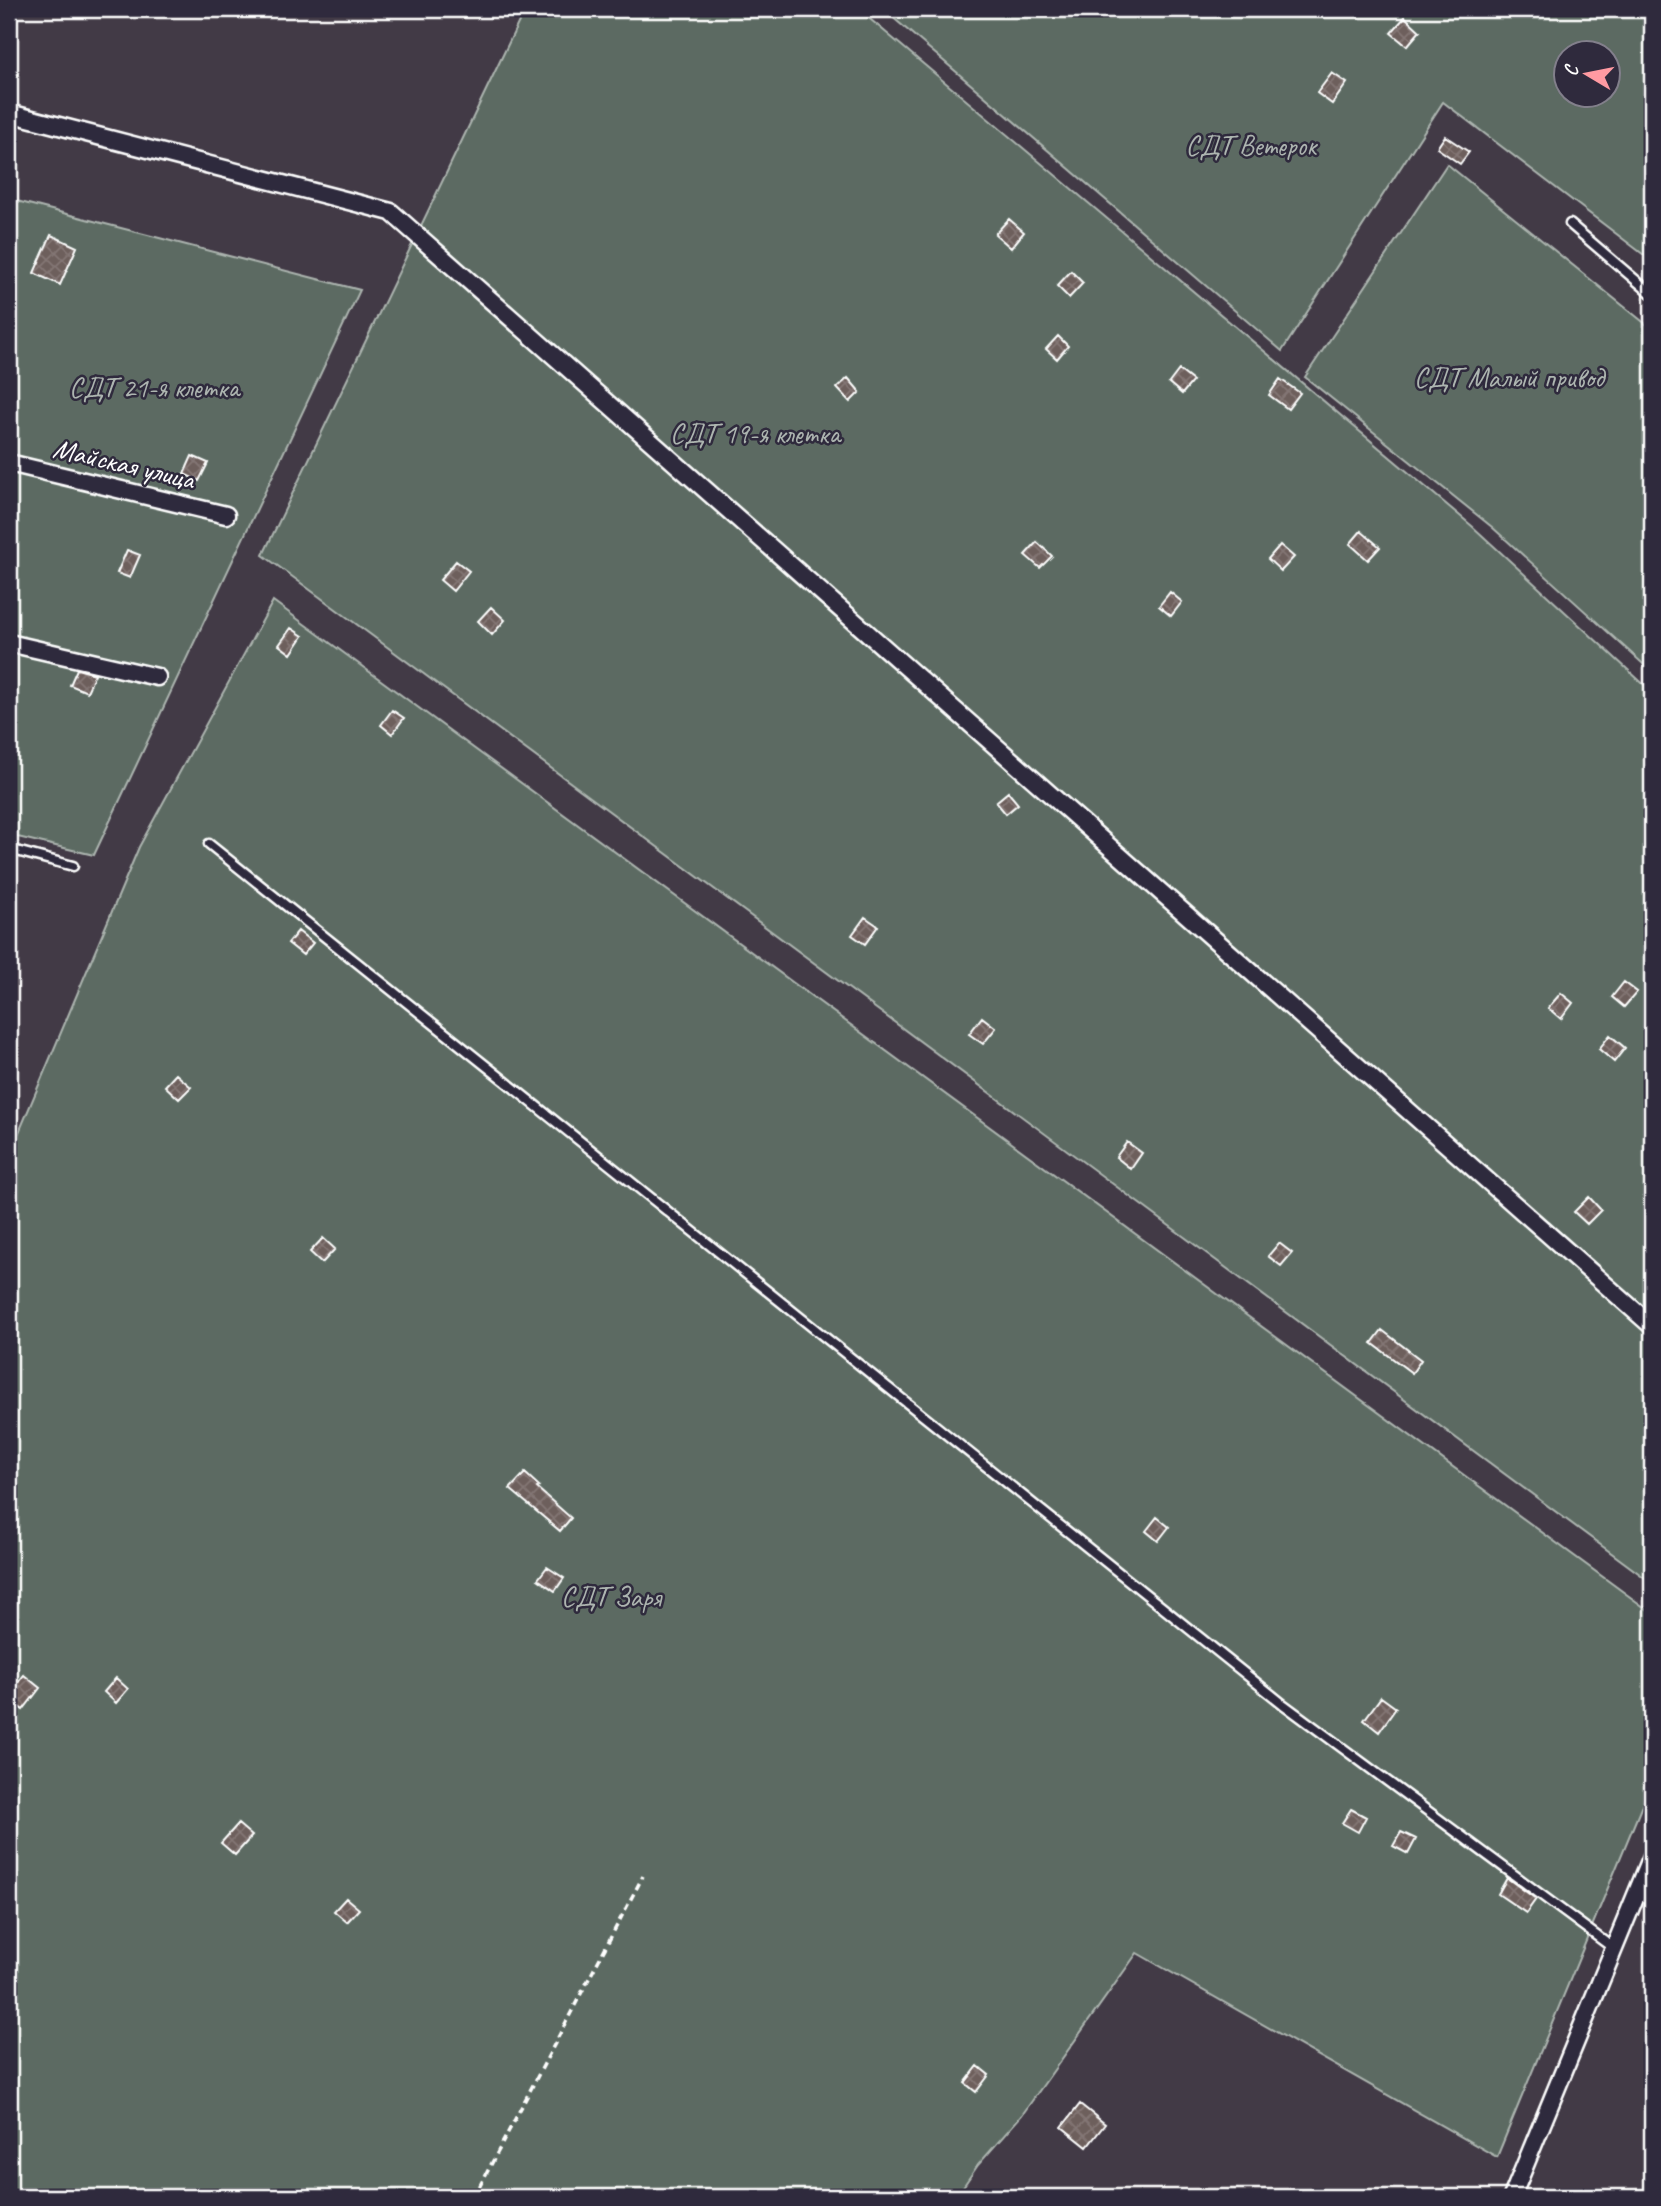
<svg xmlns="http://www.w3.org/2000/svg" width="1661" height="2206" font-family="Caveat,sans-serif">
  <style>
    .green { fill: #5b6b62; stroke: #adb5b0; stroke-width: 2; fill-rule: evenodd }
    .building { fill: url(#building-cross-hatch); stroke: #fff; stroke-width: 2 }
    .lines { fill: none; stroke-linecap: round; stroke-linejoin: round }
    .lane-casing { stroke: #fff; stroke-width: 13 }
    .street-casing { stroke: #fff; stroke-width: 21 }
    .path { stroke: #fff; stroke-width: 3.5; stroke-dasharray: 7 5; stroke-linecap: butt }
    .lane { stroke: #2f2a3d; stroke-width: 8 }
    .street { stroke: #2f2a3d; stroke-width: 16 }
    .labels { text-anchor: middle; stroke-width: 5; stroke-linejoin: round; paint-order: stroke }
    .park-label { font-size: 28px; fill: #adb5b0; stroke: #2f2a3d }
    .street-label { font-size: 28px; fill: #fff; stroke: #2f2a3d }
  </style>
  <defs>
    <pattern id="building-cross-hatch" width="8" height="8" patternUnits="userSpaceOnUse" patternTransform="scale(1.75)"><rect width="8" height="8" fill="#6d5e5b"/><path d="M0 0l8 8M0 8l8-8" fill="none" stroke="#837674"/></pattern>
  </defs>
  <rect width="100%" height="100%" fill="#423a46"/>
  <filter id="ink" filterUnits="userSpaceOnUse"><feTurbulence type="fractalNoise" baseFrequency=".0143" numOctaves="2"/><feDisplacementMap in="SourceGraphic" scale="14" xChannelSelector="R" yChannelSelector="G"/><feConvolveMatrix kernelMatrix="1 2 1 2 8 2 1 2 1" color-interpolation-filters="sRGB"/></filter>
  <g filter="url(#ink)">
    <!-- green -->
    <path class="green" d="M525,9H858L1472,526L1652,692V1583L263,555Z
      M883,9H1652V261L1443,102L1282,351ZM1566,52H1608V94H1566Z
      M1447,164L1652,329V672L1492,527L1305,377Z
      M9,199L360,290L94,855L9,835Z
      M273,601L1652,1613V1781L1497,2157L1137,1953L1022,2115L978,2165L956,2197H9V1156L139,847Z"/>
    <!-- building -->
    <path class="building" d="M1405,17L1420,31L1407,46L1391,33Z
      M1332,73L1347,83L1332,104L1317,93Z
      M1445,136L1469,152L1460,164L1437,148Z
      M1009,219L1024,232L1011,248L995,234Z
      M51,235L77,247L60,285L34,273Z
      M1071,271L1083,283L1069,298L1057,286Z
      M1058,336L1068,346L1057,359L1046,349Z
      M1179,370L1193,381L1182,394L1169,383Z
      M848,378L860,392L850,402L837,388Z
      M1280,379L1300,393L1288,409L1269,395Z
      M192,456L208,463L199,481L184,474Z
      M1361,531L1380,547L1368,560L1350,544Z
      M1037,542L1052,556L1040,568L1025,555Z
      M1280,545L1294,557L1281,571L1268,559Z
      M127,550L140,555L130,578L117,573Z
      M456,561L469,571L453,591L440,580Z
      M1170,592L1182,602L1171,616L1159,606Z
      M491,607L505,620L492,635L478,621Z
      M291,628L303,636L291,654L279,645Z
      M77,669L95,674L87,692L70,685Z
      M392,710L404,718L392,734L381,725Z
      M1008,792L1018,804L1006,814L996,802Z
      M865,917L878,926L865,944L852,935Z
      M298,931L313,943L303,955L288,943Z
      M1624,982L1637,992L1624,1007L1612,997Z
      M1561,993L1573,1003L1561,1019L1548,1008Z
      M982,1017L996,1028L983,1044L969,1034Z
      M1610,1035L1625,1048L1614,1062L1599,1049Z
      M176,1074L191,1087L179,1099L165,1086Z
      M1127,1142L1142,1153L1131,1169L1116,1157Z
      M1589,1197L1601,1210L1587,1224L1574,1212Z
      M323,1238L335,1249L322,1263L310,1252Z
      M1279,1243L1292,1253L1281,1266L1268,1256Z
      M1382,1330L1421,1360L1412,1373L1372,1343Z
      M525,1473L539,1486L537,1488L571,1518L560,1531L510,1489Z
      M1157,1517L1169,1527L1158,1541L1146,1531Z
      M547,1567L564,1578L555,1591L538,1579Z
      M24,1675L40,1688L23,1710L9,1699V1694Z
      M116,1678L128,1689L116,1703L104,1692Z
      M1381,1697L1396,1708L1379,1732L1364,1720Z
      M1351,1809L1366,1817L1358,1832L1342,1823Z
      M238,1824L252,1836L235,1855L221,1843Z
      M1401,1832L1416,1839L1408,1854L1393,1846Z
      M1507,1878L1536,1899L1526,1913L1498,1894Z
      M346,1898L359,1909L347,1922L334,1911Z
      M978,2066L989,2075L976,2092L965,2083Z
      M1080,2104L1105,2124L1087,2147L1062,2127Z"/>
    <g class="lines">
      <!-- lane casing -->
      <g class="lane-casing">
        <path id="lane" d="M1570,224L1652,294
          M209,844L1283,1704L1613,1948
          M9,849L73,866"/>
      </g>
      <!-- street casing -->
      <g class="street-casing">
        <path id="street" d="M9,113L391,212L1652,1326
          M9,463L226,515
          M9,643L157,677
          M1512,2197L1652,1856"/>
      </g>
      <!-- path -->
      <path class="path" d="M474,2197L643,1876"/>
      <!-- lane -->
      <use href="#lane" class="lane"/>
      <!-- street -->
      <use href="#street" class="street"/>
    </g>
  </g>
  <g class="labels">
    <!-- park labels -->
    <g class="park-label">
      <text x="1251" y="155">СДТ Ветерок</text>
      <text x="1509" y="387">СДТ Малый привод</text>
      <text x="154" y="397">СДТ 21-я клетка</text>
      <text x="755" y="443">СДТ 19-я клетка</text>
      <text x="611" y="1606">СДТ Заря</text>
    </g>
    <!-- street labels -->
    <g class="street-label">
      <text transform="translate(124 463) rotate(13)" y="10">Майская улица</text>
    </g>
  </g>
  <!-- margin -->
  <rect width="1661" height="2206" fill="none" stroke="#2f2a3d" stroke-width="35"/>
  <rect x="18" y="18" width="1626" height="2171" fill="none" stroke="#fff" stroke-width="2.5" filter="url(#ink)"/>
  <!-- north arrow -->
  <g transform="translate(1587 74) rotate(280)"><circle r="33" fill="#2f2a3d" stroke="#827f8b" stroke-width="2"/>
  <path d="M0-5L12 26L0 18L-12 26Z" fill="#ff9aa2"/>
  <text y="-10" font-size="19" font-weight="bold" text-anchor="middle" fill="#ffffff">С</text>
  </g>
</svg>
